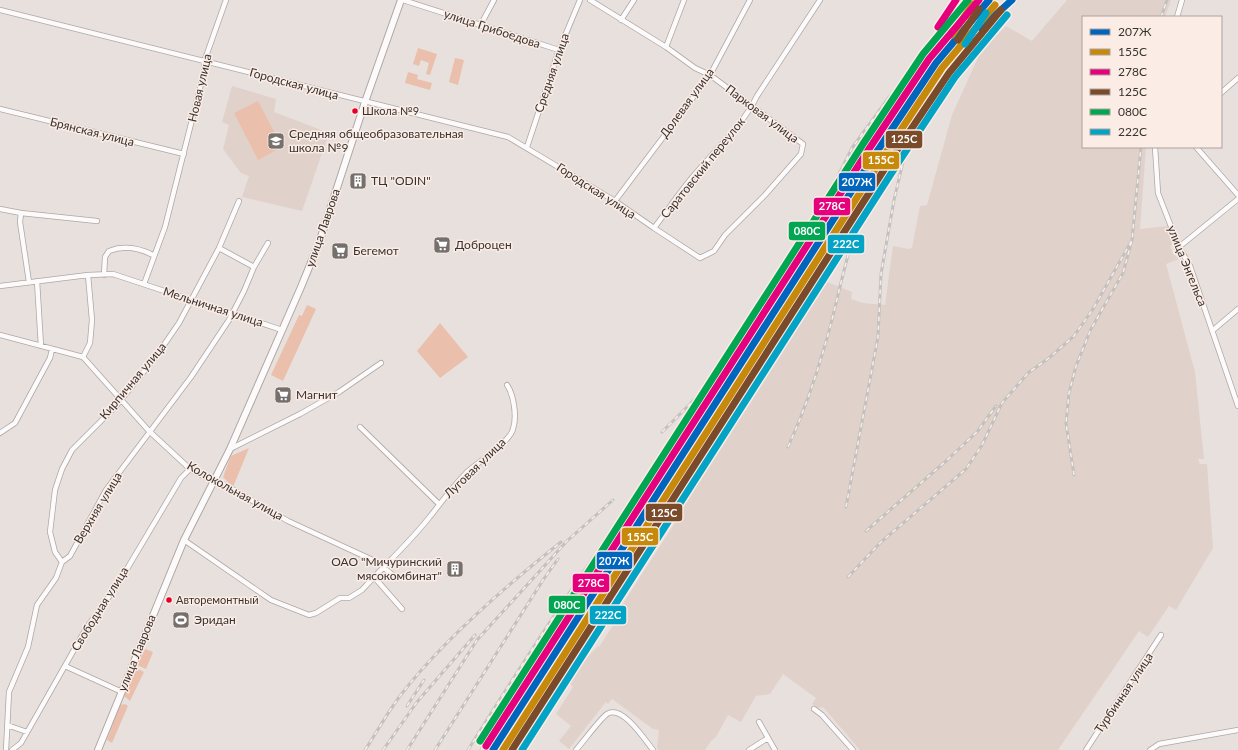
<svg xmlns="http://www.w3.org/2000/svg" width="1238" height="750" font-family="Lato,sans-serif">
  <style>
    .built { fill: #e1d1cb }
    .green { fill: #eabfac }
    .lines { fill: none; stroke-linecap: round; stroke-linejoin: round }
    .minor-casing { stroke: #ada7a4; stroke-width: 6 }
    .secondary-casing { stroke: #ada7a4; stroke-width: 8 }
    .minor { stroke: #fcfafa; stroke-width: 4.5 }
    .secondary { stroke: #fcfafa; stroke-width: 6 }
    .rail-casing { stroke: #c3c1bf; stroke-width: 3 }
    .rail { stroke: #fbece5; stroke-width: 1.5; stroke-dasharray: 4.5; stroke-linecap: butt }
    .rail-1-casing { stroke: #fbece5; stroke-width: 10 }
    .rail-2-casing { stroke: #fbece5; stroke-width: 10 }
    .rail-3-casing { stroke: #fbece5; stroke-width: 10 }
    .rail-4-casing { stroke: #fbece5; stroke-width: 10 }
    .rail-5-casing { stroke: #fbece5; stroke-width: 10 }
    .rail-6-casing { stroke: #fbece5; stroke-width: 10 }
    .rail-1 { stroke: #0065bd; stroke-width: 7 }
    .rail-2 { stroke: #c7890c; stroke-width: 7 }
    .rail-3 { stroke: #e5007d; stroke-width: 7 }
    .rail-4 { stroke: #7a4b2a; stroke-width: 7 }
    .rail-5 { stroke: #00a651; stroke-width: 7 }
    .rail-6 { stroke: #03a3c6; stroke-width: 7 }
    .bus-dot { fill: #e4002b; stroke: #fbece5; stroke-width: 1.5 }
    .labels { text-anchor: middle; stroke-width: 3; stroke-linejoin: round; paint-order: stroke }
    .bus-label { font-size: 11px; fill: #383330; stroke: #fbece5; text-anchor: start }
    .street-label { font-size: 12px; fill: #383330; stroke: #fbece5 }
    .poi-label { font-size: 12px; fill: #383330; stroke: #fbece5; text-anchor: start }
    .line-badge { stroke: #fbece5; stroke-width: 1.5 }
    .badge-label { font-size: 11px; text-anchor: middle; font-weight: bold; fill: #fff }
  </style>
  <rect width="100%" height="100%" fill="#e8e0dd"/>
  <!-- built -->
  <path class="built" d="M1067,0H1171L1165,17H1083V147H1146L1140,229L1168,226L1171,235L1172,245L1170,246L1173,254L1179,259L1166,264L1195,372L1204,459H1198L1200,464H1207L1213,548L1176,610L1169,606L1148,637L1139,631L1058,750H860L823,707L818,708L812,704L816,698L783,674L770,694L756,696L741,722L728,715L716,737L711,741L705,750H659L657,748L659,730L653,729L612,699L608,704L606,702L569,749L559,741L571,726L556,714L573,687L566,680L598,646L599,647L614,624L611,622L680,515L677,512L680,506L674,502L757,373L761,375L776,350L778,351L825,281L852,292L851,299L863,303L885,305L893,246L909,249L912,248L920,206L927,205L952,115L981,51L1006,26L1032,41Z
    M232,86L276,99L274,112L329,133L302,211L242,197L249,176L241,173L223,149L229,125L222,122Z"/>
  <!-- green -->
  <path class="green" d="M418,48L437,54L430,75L426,74L429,63L421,60L419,66L413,64Z
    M455,58L464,60L458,85L449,82Z
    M408,72L418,75L417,79L432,83L430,90L405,83Z
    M258,101L282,147L258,160L234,113Z
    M307,305L316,309L283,381L271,375L299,315L302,316Z
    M440,323L468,357L440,378L417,351Z
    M249,448L233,487L223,477L231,456Z
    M145,649L153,652L146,669L137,665Z
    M136,668L144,672L130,701L124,696Z
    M125,704L128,706L112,743L107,740L120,705Z"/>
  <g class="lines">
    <!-- minor casing -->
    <g class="minor-casing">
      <path id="minor" d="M403,0L559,50
        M0,10L508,137L615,201L654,228L700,258L714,251L725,235L765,195L801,154L803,144L710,75L695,68L666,47L590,0
        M1177,17L1182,0
        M621,20L634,0
        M480,26L494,0
        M666,47L684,0
        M1221,93L1238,78
        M0,109L184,154
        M527,147L559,50L580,0
        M1155,147L1158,193L1179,247L1190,266L1238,406
        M1196,147L1238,195
        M615,201L710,75L750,0
        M0,209L21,213L97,221
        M21,213L20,222L29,282
        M654,228C668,210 681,190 696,173C717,148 743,125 757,96L820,0
        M1179,247L1238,199
        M219,248L254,267
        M104,275L105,257L109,251C124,245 139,248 153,255
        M37,281L41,346
        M144,284L165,227L204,72V62L226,0
        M0,286L88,275L113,274L282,330
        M1212,331L1238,309
        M0,335L83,357L149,431L190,469L213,481L225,485L288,521L377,562L394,576
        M83,357L90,343L92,320L88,275
        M360,427L439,504
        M0,433L15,423L50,358L52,349
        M230,449L300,414L339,392L381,363
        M184,540L271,600L309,615L316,613L340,598H349L362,590C384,566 408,544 428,519C441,503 452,487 467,472C477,463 510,442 513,429C517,417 514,395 507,385
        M62,562L55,552L50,532L55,490L62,469L72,450L115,407L157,355L179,323L219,248L239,201
        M374,577L402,609
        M65,666L122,692
        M814,709L822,715L853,750
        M759,722L775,750
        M7,725L27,732
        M6,750L9,692L28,647L37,605L56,578L62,562L70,556L106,490L191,377L229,320L244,291L254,267L268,243
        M12,750L21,743L87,627L118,584L181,478L190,469
        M576,750C584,741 599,720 607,714C622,704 645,740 653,750
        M749,750L768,738
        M1086,750L1161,635
        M1150,750L1159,744L1238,730"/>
    </g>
    <!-- secondary casing -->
    <g class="secondary-casing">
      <path id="secondary" d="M98,750L184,540L230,449L301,287L319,243L365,102L401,0"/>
    </g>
    <!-- minor -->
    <use href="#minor" class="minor"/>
    <!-- secondary -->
    <use href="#secondary" class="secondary"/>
    <!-- rail casing -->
    <g class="rail-casing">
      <path id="rail" d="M1161,17L1167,0
        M931,62L956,25L977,0
        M838,176L852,148L890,96
        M761,317C818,206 892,104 961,0
        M713,390L764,312
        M662,432L699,395
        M788,447C803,414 815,380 825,345C835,312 841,278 851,245C863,203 881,163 904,126
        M1074,475L1066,423L1069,393L1076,366L1091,329L1123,273L1132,240L1141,147
        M846,507L878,337L881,274L894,200L903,162L913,131L936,87
        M618,530L635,511
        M866,531L946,461L977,432L996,406
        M848,577L880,543L966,469L982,445L1002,403L1028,373L1049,358L1074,336L1093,309L1132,240
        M407,706L424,680
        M365,750C377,732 387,713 400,696C443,640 506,586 561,542
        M383,750L417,702L475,635
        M407,750L477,640L567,541L613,500
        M435,750L543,580L558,559
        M468,750C543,630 621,511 710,400
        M481,750L537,663
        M488,750L692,430
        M498,750L610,575
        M525,750L537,725"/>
    </g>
    <!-- rail -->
    <use href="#rail" class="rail"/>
    <!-- rail-1 casing -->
    <g class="rail-1-casing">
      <path id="rail-1" d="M981,28L1012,0
        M493,750L876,153L936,63L989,0"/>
    </g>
    <!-- rail-2 casing -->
    <g class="rail-2-casing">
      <path id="rail-2" d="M952,35L973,4
        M503,750L883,157L942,68L995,5"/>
    </g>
    <!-- rail-3 casing -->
    <g class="rail-3-casing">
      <path id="rail-3" d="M938,27L956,0
        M486,746L869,149L929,59L979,0"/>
    </g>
    <!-- rail-4 casing -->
    <g class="rail-4-casing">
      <path id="rail-4" d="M958,40L979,9
        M512,750L889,162L949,73L1001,10"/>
    </g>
    <!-- rail-5 casing -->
    <g class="rail-5-casing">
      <path id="rail-5" d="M480,741L863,144L923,54L968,0"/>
    </g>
    <!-- rail-6 casing -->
    <g class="rail-6-casing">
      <path id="rail-6" d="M965,44L986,13
        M522,750L896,166L955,77L1007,15"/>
    </g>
    <!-- rail-1 -->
    <use href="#rail-1" class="rail-1"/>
    <!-- rail-2 -->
    <use href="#rail-2" class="rail-2"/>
    <!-- rail-3 -->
    <use href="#rail-3" class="rail-3"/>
    <!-- rail-4 -->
    <use href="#rail-4" class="rail-4"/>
    <!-- rail-5 -->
    <use href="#rail-5" class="rail-5"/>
    <!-- rail-6 -->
    <use href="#rail-6" class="rail-6"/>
  </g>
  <!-- icons -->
  <defs>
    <g id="school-square" transform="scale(0.9)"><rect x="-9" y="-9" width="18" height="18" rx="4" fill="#76706d" stroke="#fbece5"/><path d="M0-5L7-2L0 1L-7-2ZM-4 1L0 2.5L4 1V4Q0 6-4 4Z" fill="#fff"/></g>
    <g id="building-square" transform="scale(0.9)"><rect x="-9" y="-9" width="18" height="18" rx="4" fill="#76706d" stroke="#fbece5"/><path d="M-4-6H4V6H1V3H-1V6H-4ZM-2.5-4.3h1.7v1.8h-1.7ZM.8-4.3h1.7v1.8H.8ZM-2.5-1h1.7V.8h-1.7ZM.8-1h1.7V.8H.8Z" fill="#fff"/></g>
    <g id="supermarket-square" transform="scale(0.9)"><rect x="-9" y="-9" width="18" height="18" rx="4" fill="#76706d" stroke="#fbece5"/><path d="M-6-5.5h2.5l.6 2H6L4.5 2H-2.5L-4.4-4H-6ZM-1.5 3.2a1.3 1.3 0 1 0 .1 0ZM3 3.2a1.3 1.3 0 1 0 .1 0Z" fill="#fff"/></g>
    <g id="stadium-square" transform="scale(0.9)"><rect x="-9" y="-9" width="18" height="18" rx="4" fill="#76706d" stroke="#fbece5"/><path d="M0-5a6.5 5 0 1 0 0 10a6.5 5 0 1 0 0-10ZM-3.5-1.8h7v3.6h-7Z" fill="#fff"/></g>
  </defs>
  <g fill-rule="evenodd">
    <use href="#school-square" x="276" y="141"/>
    <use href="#building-square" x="358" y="181"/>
    <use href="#supermarket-square" x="442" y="245"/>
    <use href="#supermarket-square" x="340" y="251"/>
    <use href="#supermarket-square" x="283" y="395"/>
    <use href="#building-square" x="455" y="569"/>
    <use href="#stadium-square" x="181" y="620"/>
  </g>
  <!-- markers -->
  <g class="bus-dot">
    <circle cx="355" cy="111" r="3.5"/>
    <circle cx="169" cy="600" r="3.5"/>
  </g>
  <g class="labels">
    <!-- bus labels -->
    <g class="bus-label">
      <text x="362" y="115">Школа №9</text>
      <text x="176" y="604">Авторемонтный</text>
    </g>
    <!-- street labels -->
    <g class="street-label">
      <text transform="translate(492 29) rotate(18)" y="4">улица Грибоедова</text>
      <text transform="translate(552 73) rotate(-71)" y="4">Средняя улица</text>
      <text transform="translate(294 84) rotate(15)" y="4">Городская улица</text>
      <text transform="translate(200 88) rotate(-77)" y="4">Новая улица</text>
      <text transform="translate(687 103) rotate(-54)" y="4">Долевая улица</text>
      <text transform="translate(762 114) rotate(37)" y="4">Парковая улица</text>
      <text transform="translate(92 132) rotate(14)" y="4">Брянская улица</text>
      <text transform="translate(703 168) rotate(-51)" y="4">Саратовский переулок</text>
      <text transform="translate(596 191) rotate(33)" y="4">Городская улица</text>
      <text transform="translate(323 228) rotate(-71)" y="4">улица Лаврова</text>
      <text transform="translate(1187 266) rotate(68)" y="4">улица Энгельса</text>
      <text transform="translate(213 307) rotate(18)" y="4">Мельничная улица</text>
      <text transform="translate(133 381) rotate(-50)" y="4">Кирпичная улица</text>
      <text transform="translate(475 468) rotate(-44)" y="4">Луговая улица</text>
      <text transform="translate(235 491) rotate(29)" y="4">Колокольная улица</text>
      <text transform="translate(98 508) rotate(-59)" y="4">Верхняя улица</text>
      <text transform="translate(100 609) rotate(-58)" y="4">Свободная улица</text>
      <text transform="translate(137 653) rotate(-68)" y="4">улица Лаврова</text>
      <text transform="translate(1124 693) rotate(-56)" y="4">Турбинная улица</text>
    </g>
    <!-- poi labels -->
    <g class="poi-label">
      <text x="289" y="138">Средняя общеобразовательная<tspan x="289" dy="14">школа №9</tspan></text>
      <text x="371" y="185">ТЦ "ODIN"</text>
      <text x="455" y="249">Доброцен</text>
      <text x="353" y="255">Бегемот</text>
      <text x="296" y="399">Магнит</text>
      <text x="442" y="566" text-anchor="end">ОАО "Мичуринский<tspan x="442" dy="14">мясокомбинат"</tspan></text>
      <text x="194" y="624">Эридан</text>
    </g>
  </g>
  <g class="line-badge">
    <rect x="885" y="130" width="38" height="19" rx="4" fill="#7a4b2a"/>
    <rect x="862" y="151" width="38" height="19" rx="4" fill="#c7890c"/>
    <rect x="838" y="172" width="38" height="20" rx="4" fill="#0065bd"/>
    <rect x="813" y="197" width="38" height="19" rx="4" fill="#e5007d"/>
    <rect x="788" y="221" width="38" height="20" rx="4" fill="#00a651"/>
    <rect x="827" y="234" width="38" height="20" rx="4" fill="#03a3c6"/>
    <rect x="645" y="503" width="38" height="19" rx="4" fill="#7a4b2a"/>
    <rect x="621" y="527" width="38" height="19" rx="4" fill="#c7890c"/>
    <rect x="596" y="551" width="37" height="19" rx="4" fill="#0065bd"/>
    <rect x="572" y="573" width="38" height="20" rx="4" fill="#e5007d"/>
    <rect x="548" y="595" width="38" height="19" rx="4" fill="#00a651"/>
    <rect x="589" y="605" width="38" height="20" rx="4" fill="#03a3c6"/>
  </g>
  <g class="badge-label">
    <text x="904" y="143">125С</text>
    <text x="881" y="164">155С</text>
    <text x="857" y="186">207Ж</text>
    <text x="832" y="210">278С</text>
    <text x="807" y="235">080С</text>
    <text x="846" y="248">222С</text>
    <text x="664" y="517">125С</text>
    <text x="640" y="541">155С</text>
    <text x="614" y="565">207Ж</text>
    <text x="591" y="587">278С</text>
    <text x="567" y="609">080С</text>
    <text x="608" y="619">222С</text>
  </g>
  <!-- legend -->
  <rect x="1082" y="16" width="140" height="132" fill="#fbece5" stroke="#ada29d"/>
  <rect x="1090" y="29" width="20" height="6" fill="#0065bd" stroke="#ada29d"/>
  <text x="1118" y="36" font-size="12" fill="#383330">207Ж</text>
  <rect x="1090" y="49" width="20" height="6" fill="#c7890c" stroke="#ada29d"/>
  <text x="1118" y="56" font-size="12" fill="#383330">155С</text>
  <rect x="1090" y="69" width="20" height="6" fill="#e5007d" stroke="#ada29d"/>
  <text x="1118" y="76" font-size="12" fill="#383330">278С</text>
  <rect x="1090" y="89" width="20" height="6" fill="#7a4b2a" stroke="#ada29d"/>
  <text x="1118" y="96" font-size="12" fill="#383330">125С</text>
  <rect x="1090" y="109" width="20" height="6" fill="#00a651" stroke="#ada29d"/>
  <text x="1118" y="116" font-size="12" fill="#383330">080С</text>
  <rect x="1090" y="129" width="20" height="6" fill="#03a3c6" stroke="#ada29d"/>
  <text x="1118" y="136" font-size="12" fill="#383330">222С</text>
</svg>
